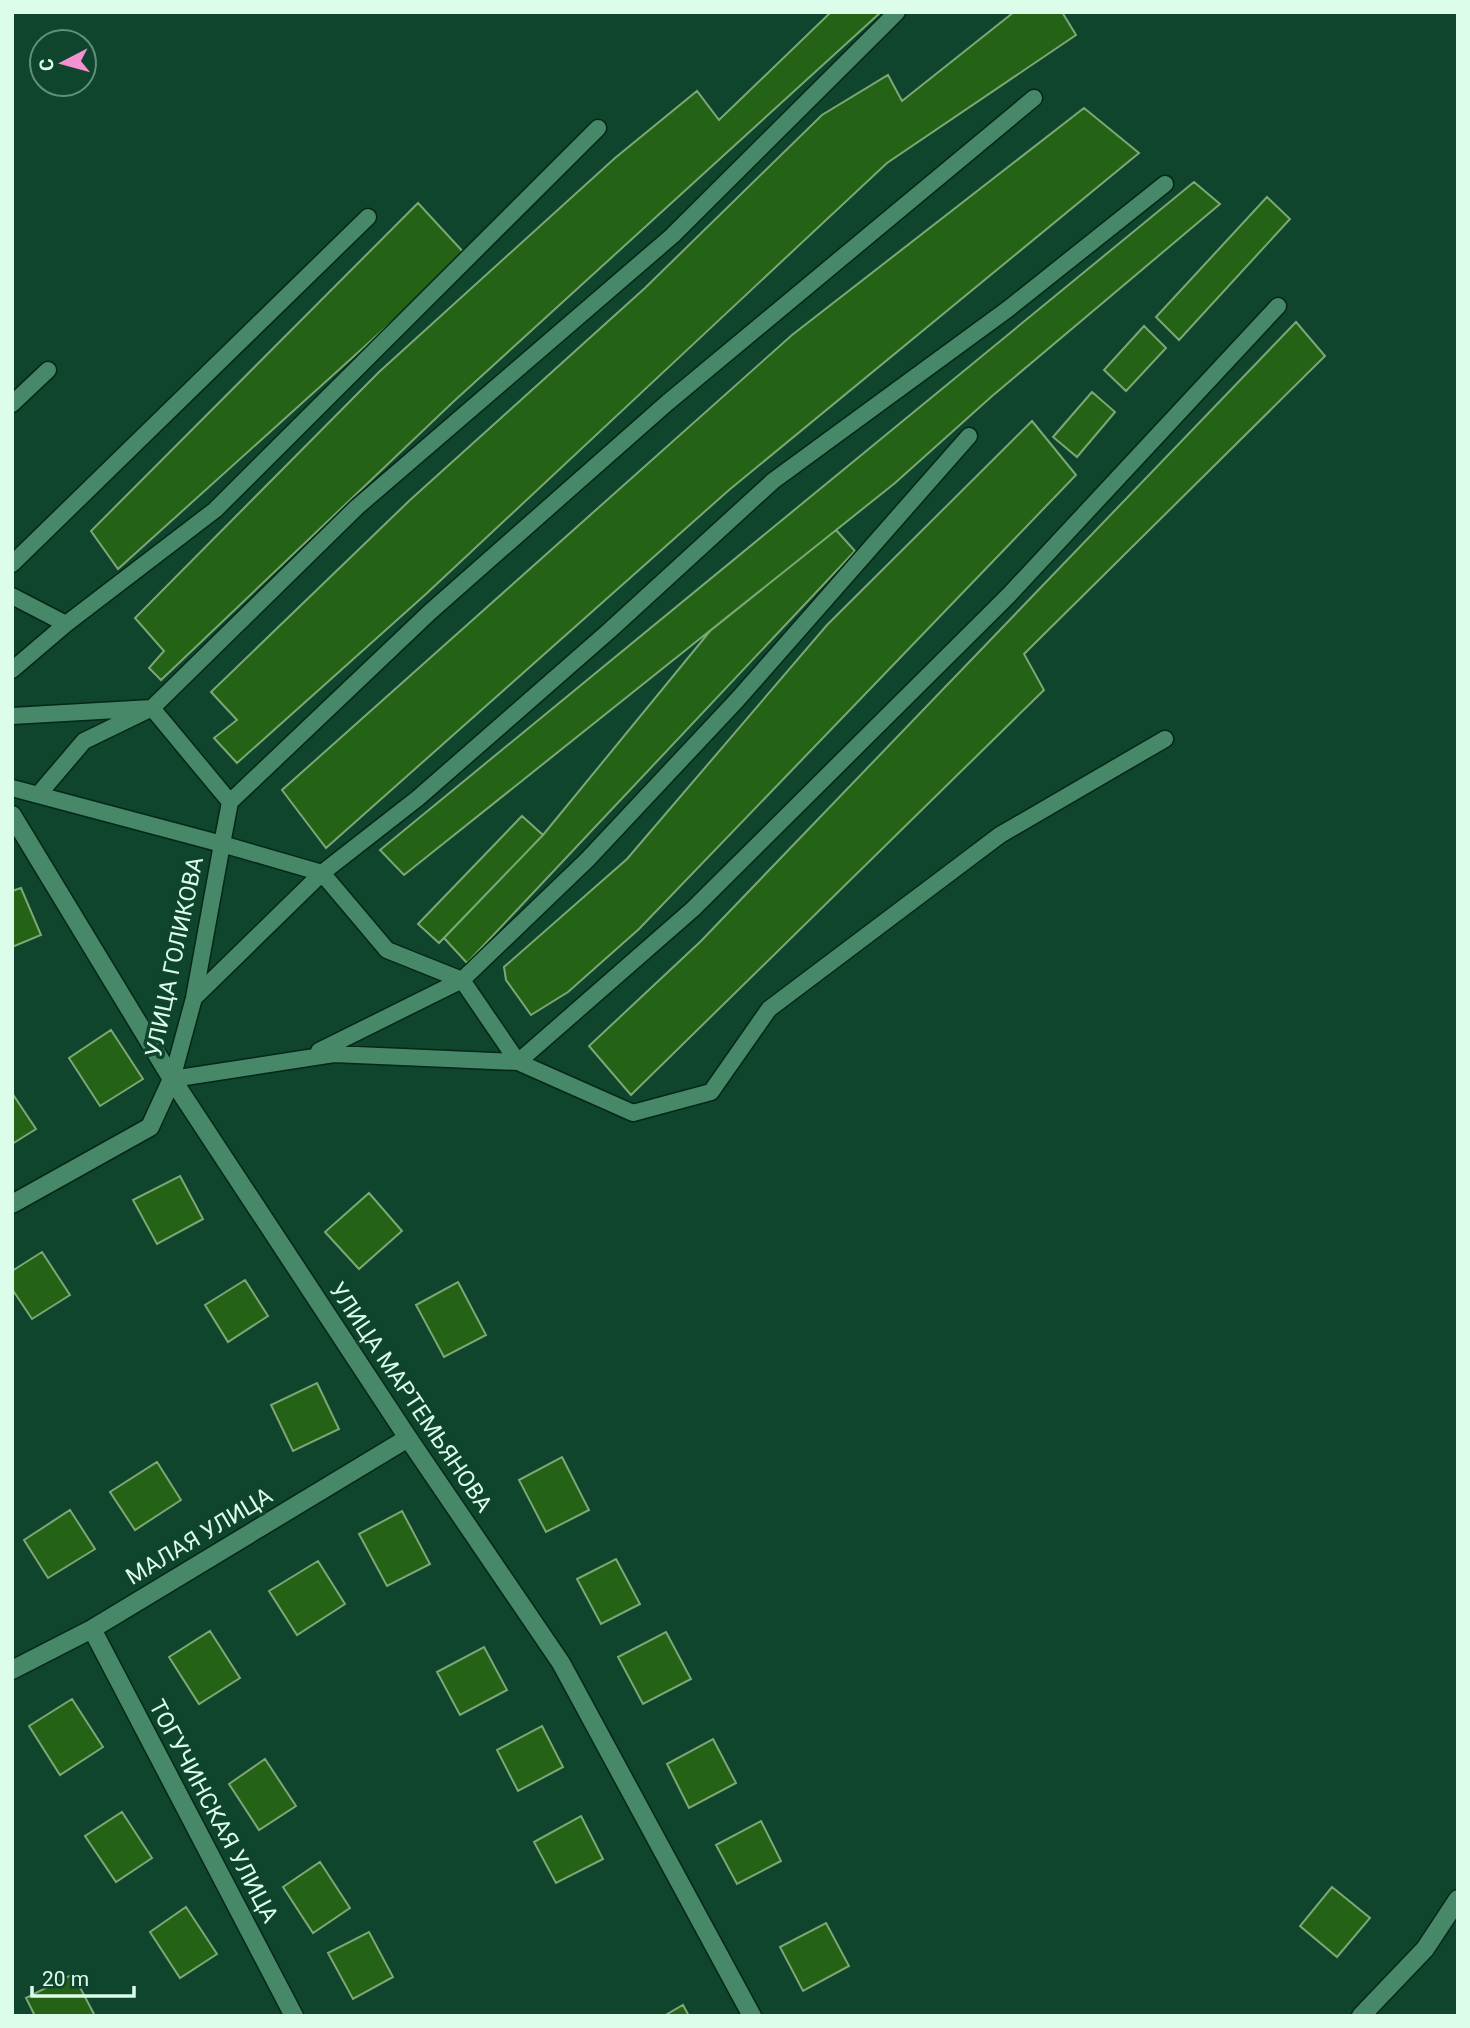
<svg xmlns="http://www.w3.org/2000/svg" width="1470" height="2028" font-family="Roboto,sans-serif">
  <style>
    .building { fill: #246216; stroke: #7da775; stroke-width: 2 }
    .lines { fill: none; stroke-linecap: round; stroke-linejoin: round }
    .service-casing { stroke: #042818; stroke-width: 19 }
    .minor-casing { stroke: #042818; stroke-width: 21 }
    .service { stroke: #478868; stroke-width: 16 }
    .minor { stroke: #478868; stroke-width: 18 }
    .labels { text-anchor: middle; stroke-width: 7; stroke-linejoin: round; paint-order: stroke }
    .street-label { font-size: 23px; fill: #dcfdea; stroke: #0f442d }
  </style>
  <rect width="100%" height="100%" fill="#0f442d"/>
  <!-- building -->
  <path class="building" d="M831,12H881L453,402L161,680L149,668L164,651L135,618L379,372L615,158L697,91L719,120Z
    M1014,12H1062L1076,35L887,163L426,594L237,763L214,738L237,720L211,692L410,500L645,288L822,115L888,75L902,101Z
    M1084,108L1139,153L729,490L326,848L282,790L792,335Z
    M1194,182L1220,204L991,397L895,483L404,875L380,850Z
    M1267,197L1290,219L1179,340L1156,317Z
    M418,203L466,255L118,569L91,531Z
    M1296,322L1325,356L1024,654L1044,690L631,1095L589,1046L701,941Z
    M1144,326L1166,348L1126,391L1104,370Z
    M1092,392L1115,412L1077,457L1053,437Z
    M1032,421L1076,475L639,929L568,992L531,1015L506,980L504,967L627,859L827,625Z
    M836,530L855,551L467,963L444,938L543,835L710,631Z
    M522,816L543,835L439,943L418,924Z
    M21,888L41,935L12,947V891Z
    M111,1030L143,1079L100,1106L69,1058Z
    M12,1093L36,1129L12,1144Z
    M180,1176L203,1219L157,1244L133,1200Z
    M369,1193L402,1231L359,1269L325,1232Z
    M42,1252L70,1295L32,1319L12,1289V1271Z
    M245,1280L268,1316L228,1342L205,1305Z
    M458,1282L486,1335L444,1357L416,1305Z
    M317,1383L339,1429L293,1451L271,1405Z
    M562,1457L589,1510L546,1532L519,1480Z
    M157,1462L181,1500L135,1530L110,1492Z
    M70,1510L95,1549L48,1578L24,1540Z
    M402,1511L430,1564L387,1586L359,1534Z
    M616,1559L640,1604L601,1624L577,1579Z
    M318,1561L345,1604L297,1635L269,1591Z
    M210,1631L240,1678L199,1704L169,1657Z
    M666,1632L691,1679L643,1704L618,1657Z
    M484,1647L507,1690L460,1715L437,1672Z
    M72,1699L103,1747L60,1775L29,1726Z
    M542,1726L563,1767L518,1791L497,1750Z
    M713,1739L736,1783L689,1808L667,1764Z
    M265,1759L296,1806L259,1830L229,1784Z
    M122,1812L152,1858L116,1882L85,1836Z
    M581,1816L603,1859L556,1883L534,1842Z
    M761,1821L781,1861L737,1884L716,1845Z
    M320,1862L350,1908L313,1933L283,1887Z
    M1332,1887L1370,1918L1337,1957L1300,1926Z
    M186,1907L217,1954L180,1978L150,1932Z
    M826,1923L849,1966L803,1991L780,1947Z
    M369,1932L393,1977L353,1999L328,1953Z
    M73,1974L95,2016H35L26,1998Z
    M683,2005L689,2016H664Z"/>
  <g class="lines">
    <!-- service casing -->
    <g class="service-casing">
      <path id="service" d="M12,404L48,370
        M12,564L368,217
        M12,596L66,624L12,670
        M66,624L215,510L598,128
        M12,716L152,708L230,802L222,844L322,873L387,950L462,980L518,1062L633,1113L711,1092L769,1009L1000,835L1165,739
        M12,788L222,844L194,998L172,1079L334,1054L518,1062L693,909L1008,596L1278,306
        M38,795L84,741L152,708L357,507L672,236L897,12
        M230,802L430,612L667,403L1034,98
        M194,998L322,873L418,798L609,631L773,481L1008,309L1165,184
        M319,1051L462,980L587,860L737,700L969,436"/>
    </g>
    <!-- minor casing -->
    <g class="minor-casing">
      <path id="minor" d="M12,815L172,1079L408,1438L561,1663L752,2016
        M12,1204L150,1127L172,1079
        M92,1629L294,2016
        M12,1670L92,1629L408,1438
        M1361,2016L1425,1949L1458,1899"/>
    </g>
    <!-- service -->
    <use href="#service" class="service"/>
    <!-- minor -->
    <use href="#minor" class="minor"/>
  </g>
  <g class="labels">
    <!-- street labels -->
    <g class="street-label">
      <text transform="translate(174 957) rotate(-78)" y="8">УЛИЦА ГОЛИКОВА</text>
      <text transform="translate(411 1397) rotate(56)" y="8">УЛИЦА МАРТЕМЬЯНОВА</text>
      <text transform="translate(199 1536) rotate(-31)" y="8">МАЛАЯ УЛИЦА</text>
      <text transform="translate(214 1811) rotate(62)" y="8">ТОГУЧИНСКАЯ УЛИЦА</text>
    </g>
  </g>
  <!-- border -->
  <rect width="1470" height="2028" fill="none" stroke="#dcfdea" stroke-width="28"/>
  <!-- north arrow -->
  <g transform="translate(63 63) rotate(264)"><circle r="33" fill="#0f442d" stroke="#618e79" stroke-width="2"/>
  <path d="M0-5L12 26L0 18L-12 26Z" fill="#f491d3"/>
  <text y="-10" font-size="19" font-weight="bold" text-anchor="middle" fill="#dcfdea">С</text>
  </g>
  <!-- scale -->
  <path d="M32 1986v10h102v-10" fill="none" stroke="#dcfdea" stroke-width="3.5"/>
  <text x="42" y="1986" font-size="21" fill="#dcfdea" stroke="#0f442d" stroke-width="5" paint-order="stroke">20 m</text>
</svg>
